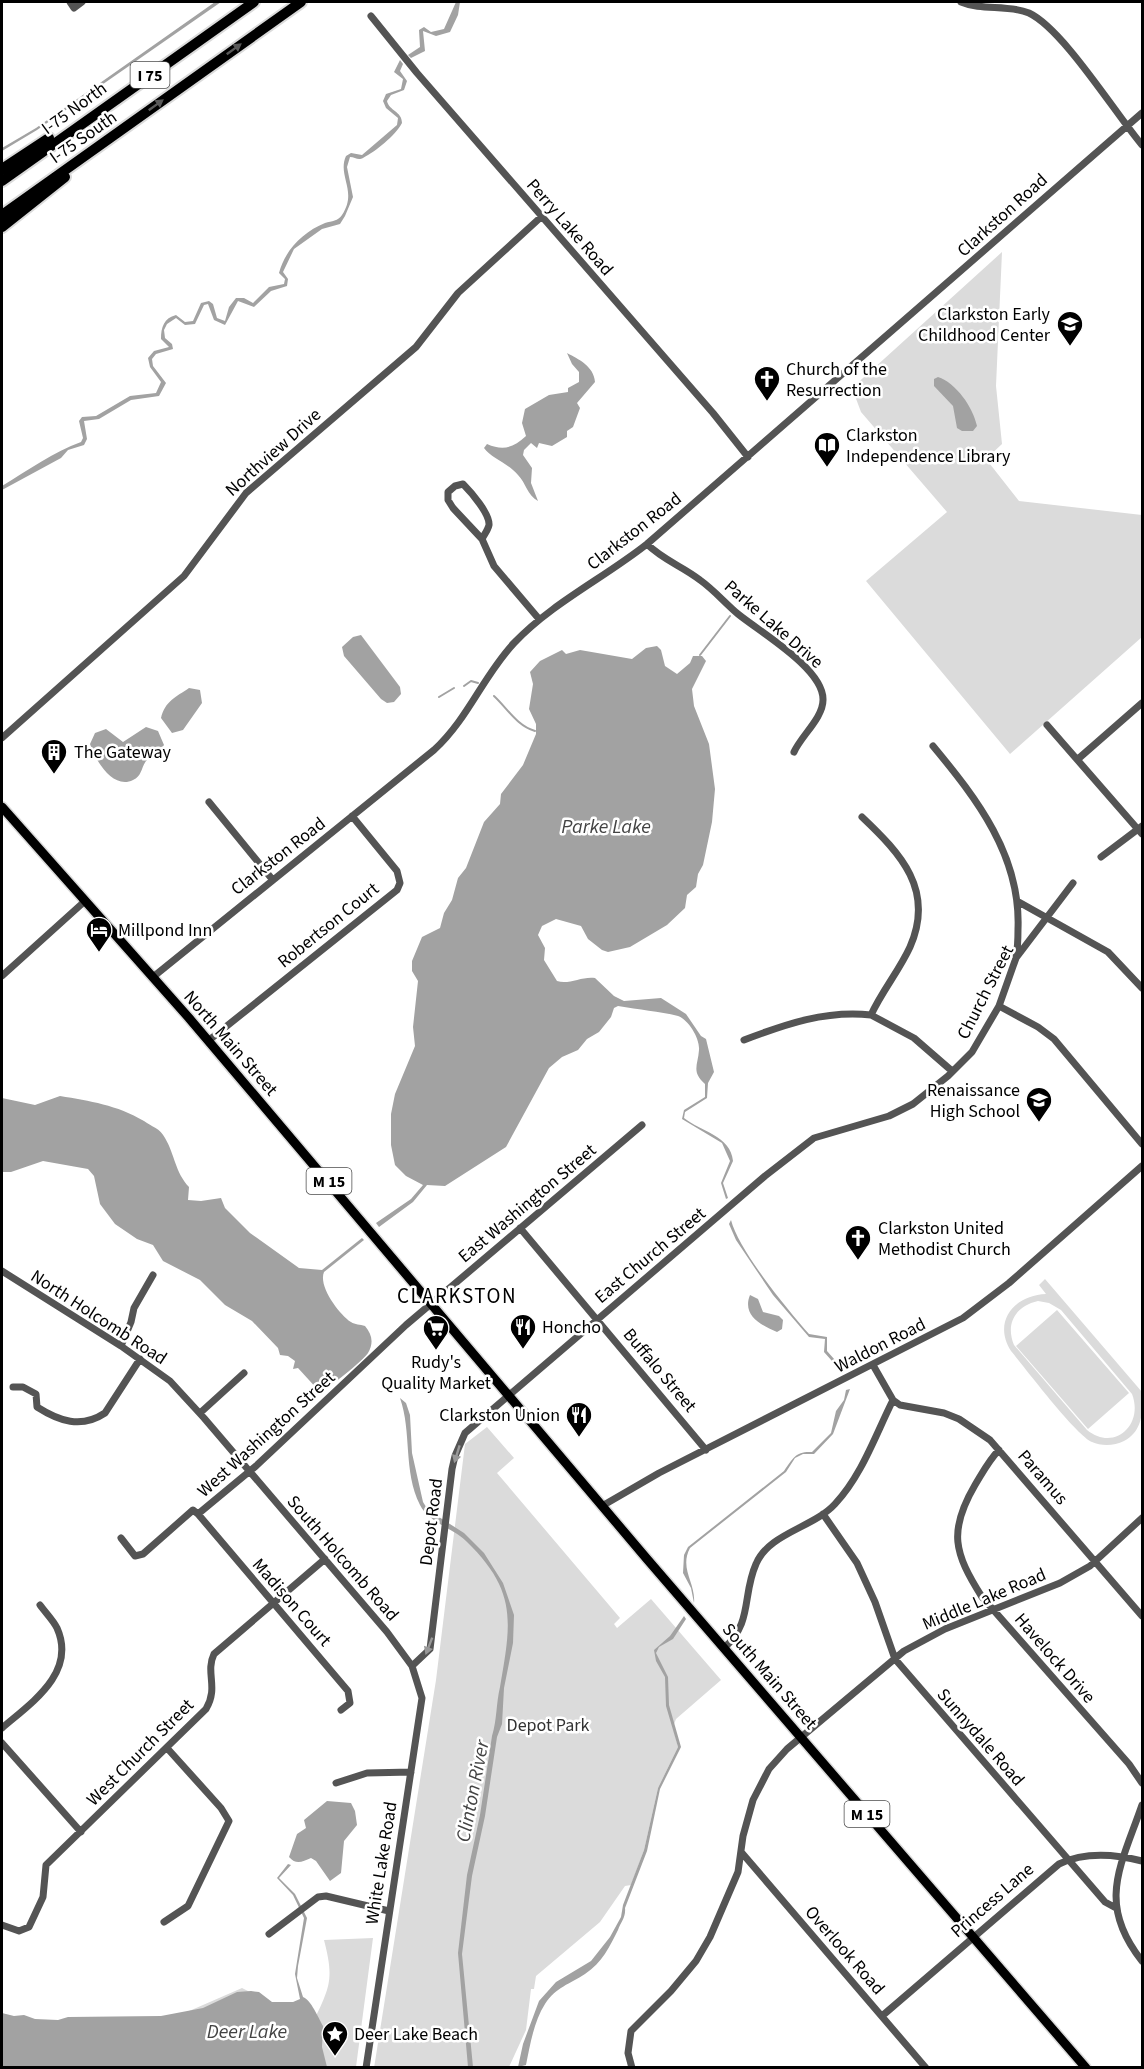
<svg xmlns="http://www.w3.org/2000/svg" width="1144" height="2069" font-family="'Source Sans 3',sans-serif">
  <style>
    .green { fill: #dbdbdb; fill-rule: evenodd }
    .water { fill: #a2a2a2 }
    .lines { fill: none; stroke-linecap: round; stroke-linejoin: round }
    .stream { stroke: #a2a2a2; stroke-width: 2 }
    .major-casing { stroke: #dbdbdb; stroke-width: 12 }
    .highway-casing { stroke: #dbdbdb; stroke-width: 14 }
    .minor { stroke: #545454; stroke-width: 7 }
    .major { stroke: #000; stroke-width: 9 }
    .highway { stroke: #000; stroke-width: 10 }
    .oneway { fill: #595959 }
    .oneway2 { fill: #989898 }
    .labels { text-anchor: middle; stroke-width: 5; stroke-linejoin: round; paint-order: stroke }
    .shield { fill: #fff; stroke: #4c4c4c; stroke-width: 1.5 }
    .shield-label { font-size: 16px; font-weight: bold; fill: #000 }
    .street-label { font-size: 18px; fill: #000; stroke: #fff }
    .poi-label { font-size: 18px; fill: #000; stroke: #fff; text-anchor: start }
    .park-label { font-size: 18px; fill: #323232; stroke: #fff }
    .water-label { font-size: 20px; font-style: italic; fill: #434343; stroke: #fff }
    .quarter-label { font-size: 21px; letter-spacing: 1.5px; fill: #000; stroke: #fff }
  </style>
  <rect width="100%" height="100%" fill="#fff"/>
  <!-- green -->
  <path class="green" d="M1002,252L996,386L1002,444L986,459L1019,501L1142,515V637L1010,754L866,581L947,512L861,412L852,388Z
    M1045,1279L1142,1392C1143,1411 1143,1431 1124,1441C1114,1446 1101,1446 1092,1442C1075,1434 1026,1369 1011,1351C992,1321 1015,1295 1046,1294L1039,1285ZM1038,1301L1049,1303L1061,1310L1132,1394C1144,1425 1114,1452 1087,1430L1014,1345C1005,1323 1016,1306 1038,1301Z
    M1057,1310L1129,1393L1088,1429L1016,1346Z
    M487,1427L514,1458L497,1473L620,1618L614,1624L617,1628L651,1599L721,1680L676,1719L673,1727L678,1747L658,1788L644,1850L631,1885L625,1886L600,1922L536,1976L534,1989H531L526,2030L509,2067L374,2068L436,1680L465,1444Z
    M373,1938L356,2067L111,2068L180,2015L242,1988L298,2016L311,2027C329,1988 335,1982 324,1940Z"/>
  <!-- water -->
  <path class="water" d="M215,2H221L37,130L2,151V148L36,128Z
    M456,2H460L458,15L450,32L436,36L423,31L425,51L411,58L408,55L420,47L419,30L424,27L431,32L444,29Z
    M400,60L403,64L400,71L407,81L404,90L391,95L387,101C389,111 402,111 402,123C395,136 376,151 363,158C358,161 355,157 350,157L347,167L353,197L345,216L340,224L322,229L294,249L283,272L288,279L287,286L271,291L254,307L238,301L225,325L214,320L208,304L204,305L195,324L185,325L176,318L167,324L164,330L165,338L172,344L173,349L156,354L152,359L153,366L166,383L159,396L131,400L99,419L84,421L87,439L84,445L68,450L61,458L2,490V486C28,470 54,452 81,442L83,438L79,421L82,417L96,416L130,396L156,393L161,382L150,367L148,358L154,351L169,347L161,339C161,327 164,318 176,315L185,322L193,321L201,303L209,301L213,304L217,318L225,321L229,307L236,298H244L253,303L269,287L284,284L285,279L279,273C285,250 303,232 325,223C332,221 338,221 342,215C358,191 337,176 346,156L351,153L362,155L397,125L398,118L386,108L383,101L386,94L401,89L403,79L394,72Z
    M567,353C578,359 594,366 595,382L577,403L580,408L573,427L567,431V437L552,446L539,443L537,448L531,443L524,450L523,455L532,468L531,483L538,501C527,495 526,483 518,475C508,463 491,458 484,448L487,444C503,451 513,448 526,436L522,423L525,409L549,395L568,392V388L579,382V372L572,364Z
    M938,377C956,383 973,407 977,426L973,431H962L957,428L953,406L934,386V379Z
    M361,635L400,687L401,694L394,702L387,703L381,699L344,656L342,647L353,637Z
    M657,646L661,650L665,666L677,674L690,663L693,656H702L706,661L692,689L694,706L709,744L715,789L712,822L703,865L698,874L696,887L687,895L685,908L667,925L630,947L608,952L602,950L588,939L581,926L556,919L542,926L538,935L545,948L544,960L557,981C569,985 582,976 595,978L614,996L624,1001L661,998L686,1014L701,1036L706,1039L714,1072L708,1083L707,1098L685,1112L684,1118C700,1131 731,1136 733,1161L723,1183L728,1198L726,1199L721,1183L730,1161L722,1143L682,1119L684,1110L705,1097V1084C691,1072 698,1065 699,1050C700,1039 689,1020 678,1016C659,1011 639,1010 618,1006L614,1008L611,1017L599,1032L587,1039L578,1050L562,1057L549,1068L506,1147L445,1186L427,1185L413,1202L379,1227L376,1223L411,1199L423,1185L406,1176L395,1165L391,1145V1114L395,1094L415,1046L413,1027L418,981L412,971V961L422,937L440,928L444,913L452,900L458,878L466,868L484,822L500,804L501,794L523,765L536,734V724L529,709L533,684L530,672L540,661L562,650L566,654L580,650L632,659L646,648Z
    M189,688L200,690L202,703L183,730L172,733L161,718C165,701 176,697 189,688Z
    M146,727L158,731L164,745C159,752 152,754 146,761C141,768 142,776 133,780C113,790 95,760 90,744L95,733L106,729L123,742Z
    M60,1096C90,1101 117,1105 144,1121C152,1127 160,1128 165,1138C175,1155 175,1172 189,1187L188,1200L201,1201L221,1198L225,1208L250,1233L299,1268L322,1270L362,1238L364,1240L324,1272C318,1286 339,1314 351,1322C355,1325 360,1324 365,1326C372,1334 374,1343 368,1353C364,1360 325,1392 319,1391L298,1368L293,1369L295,1361L288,1356L280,1355L278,1348L252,1321L225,1305L200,1280L163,1261L153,1245L137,1239L115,1224L100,1204L94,1176L88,1169L43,1161L11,1172H2V1098L35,1105Z
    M731,1220C739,1251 787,1309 809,1334L827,1337V1351L842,1368L840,1370L824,1352L825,1339L809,1337L773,1295L736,1240L729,1224Z
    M750,1295L758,1299L763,1312L779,1316L783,1320L782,1329L777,1332C760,1325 742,1315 750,1295Z
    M850,1389L833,1434L814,1454H803L795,1458L786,1472L690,1548C679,1569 696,1583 694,1603L691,1588L683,1573L684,1555L688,1547L784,1471C793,1458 796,1451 812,1452L831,1433L836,1411L844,1400L846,1390Z
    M400,1398L406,1403L410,1415L412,1453L423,1502L428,1510L464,1533L484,1553L503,1583L514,1615L513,1643L504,1688L502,1724L497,1737L485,1816L472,1876L462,1954L473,2067H468L458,1953L467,1875L480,1815L492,1736C497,1720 496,1704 500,1687C511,1623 518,1591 466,1541C453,1528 429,1523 420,1505C403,1471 412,1432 400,1398Z
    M684,1616L686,1619L673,1639L659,1647L656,1653L668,1677L669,1705L681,1747L660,1789L647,1851L625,1908C626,1917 621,1922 618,1930C610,1946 602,1963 585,1974C570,1984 556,1987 545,2004C534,2021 530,2045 526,2065L518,2067L523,2044L539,2001L556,1982L591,1961L610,1937L621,1917L623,1905L644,1850L658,1788L678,1747L666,1706L665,1677L656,1661L654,1650L670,1636Z
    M327,1801L351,1803L355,1811L357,1825L344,1841L341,1873L330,1881L316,1861L311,1858C302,1862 296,1865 289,1857L297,1834L306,1828L304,1820Z
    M288,1864L291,1865L279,1878L295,1894L307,1918L298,1966L297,1978L303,1997C311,2000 318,2017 323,2026L322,2047L327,2067L2,2068V2013L14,2016L24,2015L35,2019L58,2020L68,2017L161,2016L203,2008L237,1992L251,1991L259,1992L272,2002H293L300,1999L295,1974L304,1918L293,1895L277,1878Z"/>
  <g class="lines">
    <!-- stream -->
    <path class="stream" d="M700,655L730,616
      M464,686L471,681L478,683
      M494,696C507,708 517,726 535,731
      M439,697L454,688"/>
    <!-- major casing -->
    <g class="major-casing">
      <path id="major" d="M2,807L189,1018L647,1559L1086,2068"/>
    </g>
    <!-- highway casing -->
    <g class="highway-casing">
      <path id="highway" d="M2,169L49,138
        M2,181L254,2
        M2,215L301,2
        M2,227L65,177"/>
    </g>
    <!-- minor -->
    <path class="minor" d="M70,2L74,8L82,2
      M961,2C982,11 1007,4 1029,13C1063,29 1115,113 1142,145
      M371,16L417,73L713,413L748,457
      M482,539C484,535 488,530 489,525C490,514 471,492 463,484L455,486L448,492V500L453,508L482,539L494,566L539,619
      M647,544C663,560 682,566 700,580C714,590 725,603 738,614C760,632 824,669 823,700C823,718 801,736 794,752
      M1047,725L1142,834
      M2,738L184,576L246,493L416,347L458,293L541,217
      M933,746C977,799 1021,856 1018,929C1018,938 1018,947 1016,956
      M1078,759L1142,703
      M209,802L272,879
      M1101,857L1142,826
      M1017,901L1108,952L1142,988
      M2,976L85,901
      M153,977L434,750C468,719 483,676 514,643C552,603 604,578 647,544L1142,113
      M999,1006L1038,1027L1054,1039L1142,1144
      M871,1015L914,1038L952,1071
      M744,1040C786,1024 826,1010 871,1015C882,991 899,971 910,947C935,890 901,854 862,817
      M208,1041L397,890L400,883L397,871L352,816
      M520,1228L706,1450
      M2,1271L121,1346L170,1381L204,1418L387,1632L412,1666L422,1698L366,2068
      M121,1346L131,1322L134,1308L153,1275
      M873,1365L893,1400L900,1405L944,1413L959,1419L990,1440L1142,1616
      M13,1387H23L36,1394L37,1407C59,1421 81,1429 105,1413L140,1359
      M200,1413L244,1373
      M999,1450C989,1460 983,1472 975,1485C948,1531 954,1553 982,1597L1129,1764L1142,1783
      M602,1506L659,1473L963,1318L1009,1283L1142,1166
      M198,1514L256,1466L406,1325L642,1125
      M198,1514L348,1691L350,1703L341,1710
      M823,1514L857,1563L875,1602L895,1659L1105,1902L1116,1908
      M121,1538L135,1556L143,1554L193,1510L198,1514
      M724,1648C753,1623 742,1595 756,1564C769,1533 813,1528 835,1504C862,1475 875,1436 893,1400
      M412,1666L430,1649L452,1469L455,1456L465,1433L765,1176L814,1138L889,1116L913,1104L948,1076L972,1052L999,1006L1016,958L1073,883
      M2,1728C31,1703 77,1673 57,1628C53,1620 45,1612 40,1605
      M2,1743L81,1832
      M336,1783L367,1773L411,1772
      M1142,1805C1121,1866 1096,1903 1142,1961
      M742,1853L926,2068
      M164,1922L188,1906L229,1821L221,1808L167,1748
      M2,1925L19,1931L29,1927L43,1897L46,1865L206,1709C219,1687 205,1673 214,1654L325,1559
      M269,1934L318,1897L326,1896L389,1911
      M882,2016L1059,1864C1086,1851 1115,1854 1142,1861
      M632,2068L628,2053L631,2031L671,1991L696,1961L710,1937L738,1872L743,1836L753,1800L769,1769L787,1749L904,1651L945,1629L1060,1583L1090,1566L1142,1518"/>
    <!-- major -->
    <use href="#major" class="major"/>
    <!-- highway -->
    <use href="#highway" class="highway"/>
  </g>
  <!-- one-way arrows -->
  <defs><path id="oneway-solid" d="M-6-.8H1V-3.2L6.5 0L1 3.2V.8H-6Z" transform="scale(1.5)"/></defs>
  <g class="oneway">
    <use href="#oneway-solid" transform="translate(234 49) rotate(-36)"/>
    <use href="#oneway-solid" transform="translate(156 105) rotate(-36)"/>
  </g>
  <g class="oneway2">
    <use href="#oneway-solid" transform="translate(457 1454) rotate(107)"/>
    <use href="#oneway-solid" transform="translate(429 1646) rotate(111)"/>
  </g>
  <!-- icons -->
  <defs>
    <g id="school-pin" transform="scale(1.35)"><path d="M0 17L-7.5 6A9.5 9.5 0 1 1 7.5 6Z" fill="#000" stroke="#fff"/><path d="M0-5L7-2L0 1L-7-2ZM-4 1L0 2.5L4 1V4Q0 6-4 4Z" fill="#fff"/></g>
    <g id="church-pin" transform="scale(1.35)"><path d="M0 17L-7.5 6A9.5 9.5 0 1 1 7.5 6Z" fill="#000" stroke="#fff"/><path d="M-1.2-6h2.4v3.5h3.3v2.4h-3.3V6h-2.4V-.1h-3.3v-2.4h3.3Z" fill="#fff"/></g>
    <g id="library-pin" transform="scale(1.35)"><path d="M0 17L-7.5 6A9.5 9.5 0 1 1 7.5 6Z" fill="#000" stroke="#fff"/><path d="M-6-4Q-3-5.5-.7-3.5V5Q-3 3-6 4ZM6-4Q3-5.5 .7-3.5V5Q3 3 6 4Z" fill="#fff"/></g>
    <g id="building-pin" transform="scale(1.35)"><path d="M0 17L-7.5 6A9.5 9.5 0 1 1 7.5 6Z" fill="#000" stroke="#fff"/><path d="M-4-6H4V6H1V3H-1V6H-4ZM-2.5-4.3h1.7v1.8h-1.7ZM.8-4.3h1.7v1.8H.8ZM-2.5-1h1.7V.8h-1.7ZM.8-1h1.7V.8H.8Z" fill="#fff"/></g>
    <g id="hotel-pin" transform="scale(1.35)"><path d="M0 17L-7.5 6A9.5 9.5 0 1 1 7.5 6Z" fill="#000" stroke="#fff"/><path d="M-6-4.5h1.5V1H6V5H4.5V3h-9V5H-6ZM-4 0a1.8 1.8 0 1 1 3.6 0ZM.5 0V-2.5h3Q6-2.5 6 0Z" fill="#fff"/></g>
    <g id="restaurant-pin" transform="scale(1.35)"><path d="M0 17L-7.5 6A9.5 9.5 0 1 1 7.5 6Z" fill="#000" stroke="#fff"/><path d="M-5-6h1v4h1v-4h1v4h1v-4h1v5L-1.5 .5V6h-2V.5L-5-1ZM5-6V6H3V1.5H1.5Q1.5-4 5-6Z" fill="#fff"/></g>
    <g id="supermarket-pin" transform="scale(1.35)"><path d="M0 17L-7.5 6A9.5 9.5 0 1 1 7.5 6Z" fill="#000" stroke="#fff"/><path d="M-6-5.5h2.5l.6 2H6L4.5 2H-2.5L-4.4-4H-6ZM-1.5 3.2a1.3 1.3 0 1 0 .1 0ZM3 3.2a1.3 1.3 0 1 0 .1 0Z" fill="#fff"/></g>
    <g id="sight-pin" transform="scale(1.35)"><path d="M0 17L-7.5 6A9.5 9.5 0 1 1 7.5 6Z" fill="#000" stroke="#fff"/><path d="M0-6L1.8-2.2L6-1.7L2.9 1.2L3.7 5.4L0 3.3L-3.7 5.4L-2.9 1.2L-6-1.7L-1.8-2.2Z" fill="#fff"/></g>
  </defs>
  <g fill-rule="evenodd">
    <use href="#school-pin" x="1070" y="324"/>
    <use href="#church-pin" x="767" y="379"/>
    <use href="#library-pin" x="827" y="445"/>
    <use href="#building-pin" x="54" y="752"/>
    <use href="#hotel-pin" x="99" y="930"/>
    <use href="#school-pin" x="1039" y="1100"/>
    <use href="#church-pin" x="858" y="1238"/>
    <use href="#restaurant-pin" x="523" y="1327"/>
    <use href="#supermarket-pin" x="436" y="1328"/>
    <use href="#restaurant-pin" x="579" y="1415"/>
    <use href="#sight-pin" x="335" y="2034"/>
  </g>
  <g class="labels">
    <!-- shield labels -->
    <g class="shield">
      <rect x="130.5" y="62" width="39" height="26" rx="4.5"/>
      <rect x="306.5" y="1168" width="45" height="26" rx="4.5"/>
      <rect x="844.5" y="1801" width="45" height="26" rx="4.5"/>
    </g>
    <g class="shield-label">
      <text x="150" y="81">I 75</text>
      <text x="329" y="1187">M 15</text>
      <text x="867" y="1820">M 15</text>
    </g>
    <!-- street labels -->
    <g class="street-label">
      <text transform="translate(74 108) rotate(-36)" y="6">I-75 North</text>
      <text transform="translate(83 137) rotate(-35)" y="6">I-75 South</text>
      <text transform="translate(1002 215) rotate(-42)" y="6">Clarkston Road</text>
      <text transform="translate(570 227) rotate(49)" y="6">Perry Lake Road</text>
      <text transform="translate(273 452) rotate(-42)" y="6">Northview Drive</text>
      <text transform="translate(634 531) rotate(-38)" y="6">Clarkston Road</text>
      <text transform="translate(774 624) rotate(41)" y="6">Parke Lake Drive</text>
      <text transform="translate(278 856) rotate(-38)" y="6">Clarkston Road</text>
      <text transform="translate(328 925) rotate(-39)" y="6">Robertson Court</text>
      <text transform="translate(985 992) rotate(-63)" y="6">Church Street</text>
      <text transform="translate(231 1043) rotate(49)" y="6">North Main Street</text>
      <text transform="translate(527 1203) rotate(-40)" y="6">East Washington Street</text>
      <text transform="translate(650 1255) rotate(-40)" y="6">East Church Street</text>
      <text transform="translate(99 1317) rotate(33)" y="6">North Holcomb Road</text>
      <text transform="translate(880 1345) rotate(-27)" y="6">Waldon Road</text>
      <text transform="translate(660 1370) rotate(50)" y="6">Buffalo Street</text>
      <text transform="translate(266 1434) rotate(-42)" y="6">West Washington Street</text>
      <text transform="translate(1043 1477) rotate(49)" y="6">Paramus</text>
      <text transform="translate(431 1522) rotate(-83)" y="6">Depot Road</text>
      <text transform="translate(343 1558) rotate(49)" y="6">South Holcomb Road</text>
      <text transform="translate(984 1599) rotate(-23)" y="6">Middle Lake Road</text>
      <text transform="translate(292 1602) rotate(49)" y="6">Madison Court</text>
      <text transform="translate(1055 1658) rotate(49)" y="6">Havelock Drive</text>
      <text transform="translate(770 1676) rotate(49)" y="6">South Main Street</text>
      <text transform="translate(981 1737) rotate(49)" y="6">Sunnydale Road</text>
      <text transform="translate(140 1752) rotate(-45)" y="6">West Church Street</text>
      <text transform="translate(381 1863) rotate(-81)" y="6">White Lake Road</text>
      <text transform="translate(992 1900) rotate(-41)" y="6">Princess Lane</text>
      <text transform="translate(845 1950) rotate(49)" y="6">Overlook Road</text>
    </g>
    <!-- poi labels -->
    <g class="poi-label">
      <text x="1050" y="320" text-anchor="end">Clarkston Early<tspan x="1050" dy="21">Childhood Center</tspan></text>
      <text x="786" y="375">Church of the<tspan x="786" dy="21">Resurrection</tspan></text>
      <text x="846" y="441">Clarkston<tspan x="846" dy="21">Independence Library</tspan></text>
      <text x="74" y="758">The Gateway</text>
      <text x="118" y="936">Millpond Inn</text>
      <text x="1020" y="1096" text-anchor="end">Renaissance<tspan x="1020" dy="21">High School</tspan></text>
      <text x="878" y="1234">Clarkston United<tspan x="878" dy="21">Methodist Church</tspan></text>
      <text x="542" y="1333">Honcho</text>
      <text x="436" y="1368" text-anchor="middle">Rudy's<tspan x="436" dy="21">Quality Market</tspan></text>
      <text x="560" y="1421" text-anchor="end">Clarkston Union</text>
      <text x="354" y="2040">Deer Lake Beach</text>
    </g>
    <!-- park labels -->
    <g class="park-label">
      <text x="548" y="1731">Depot Park</text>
    </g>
    <!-- water labels -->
    <g class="water-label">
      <text x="606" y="833">Parke Lake</text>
      <text transform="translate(472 1791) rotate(-79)" y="7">Clinton River</text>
      <text x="247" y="2038">Deer Lake</text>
    </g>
    <!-- quarter labels -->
    <g class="quarter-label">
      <text x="457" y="1303">CLARKSTON</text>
    </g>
  </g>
  <!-- border -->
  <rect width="1144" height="2069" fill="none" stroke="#000000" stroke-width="6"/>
</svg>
